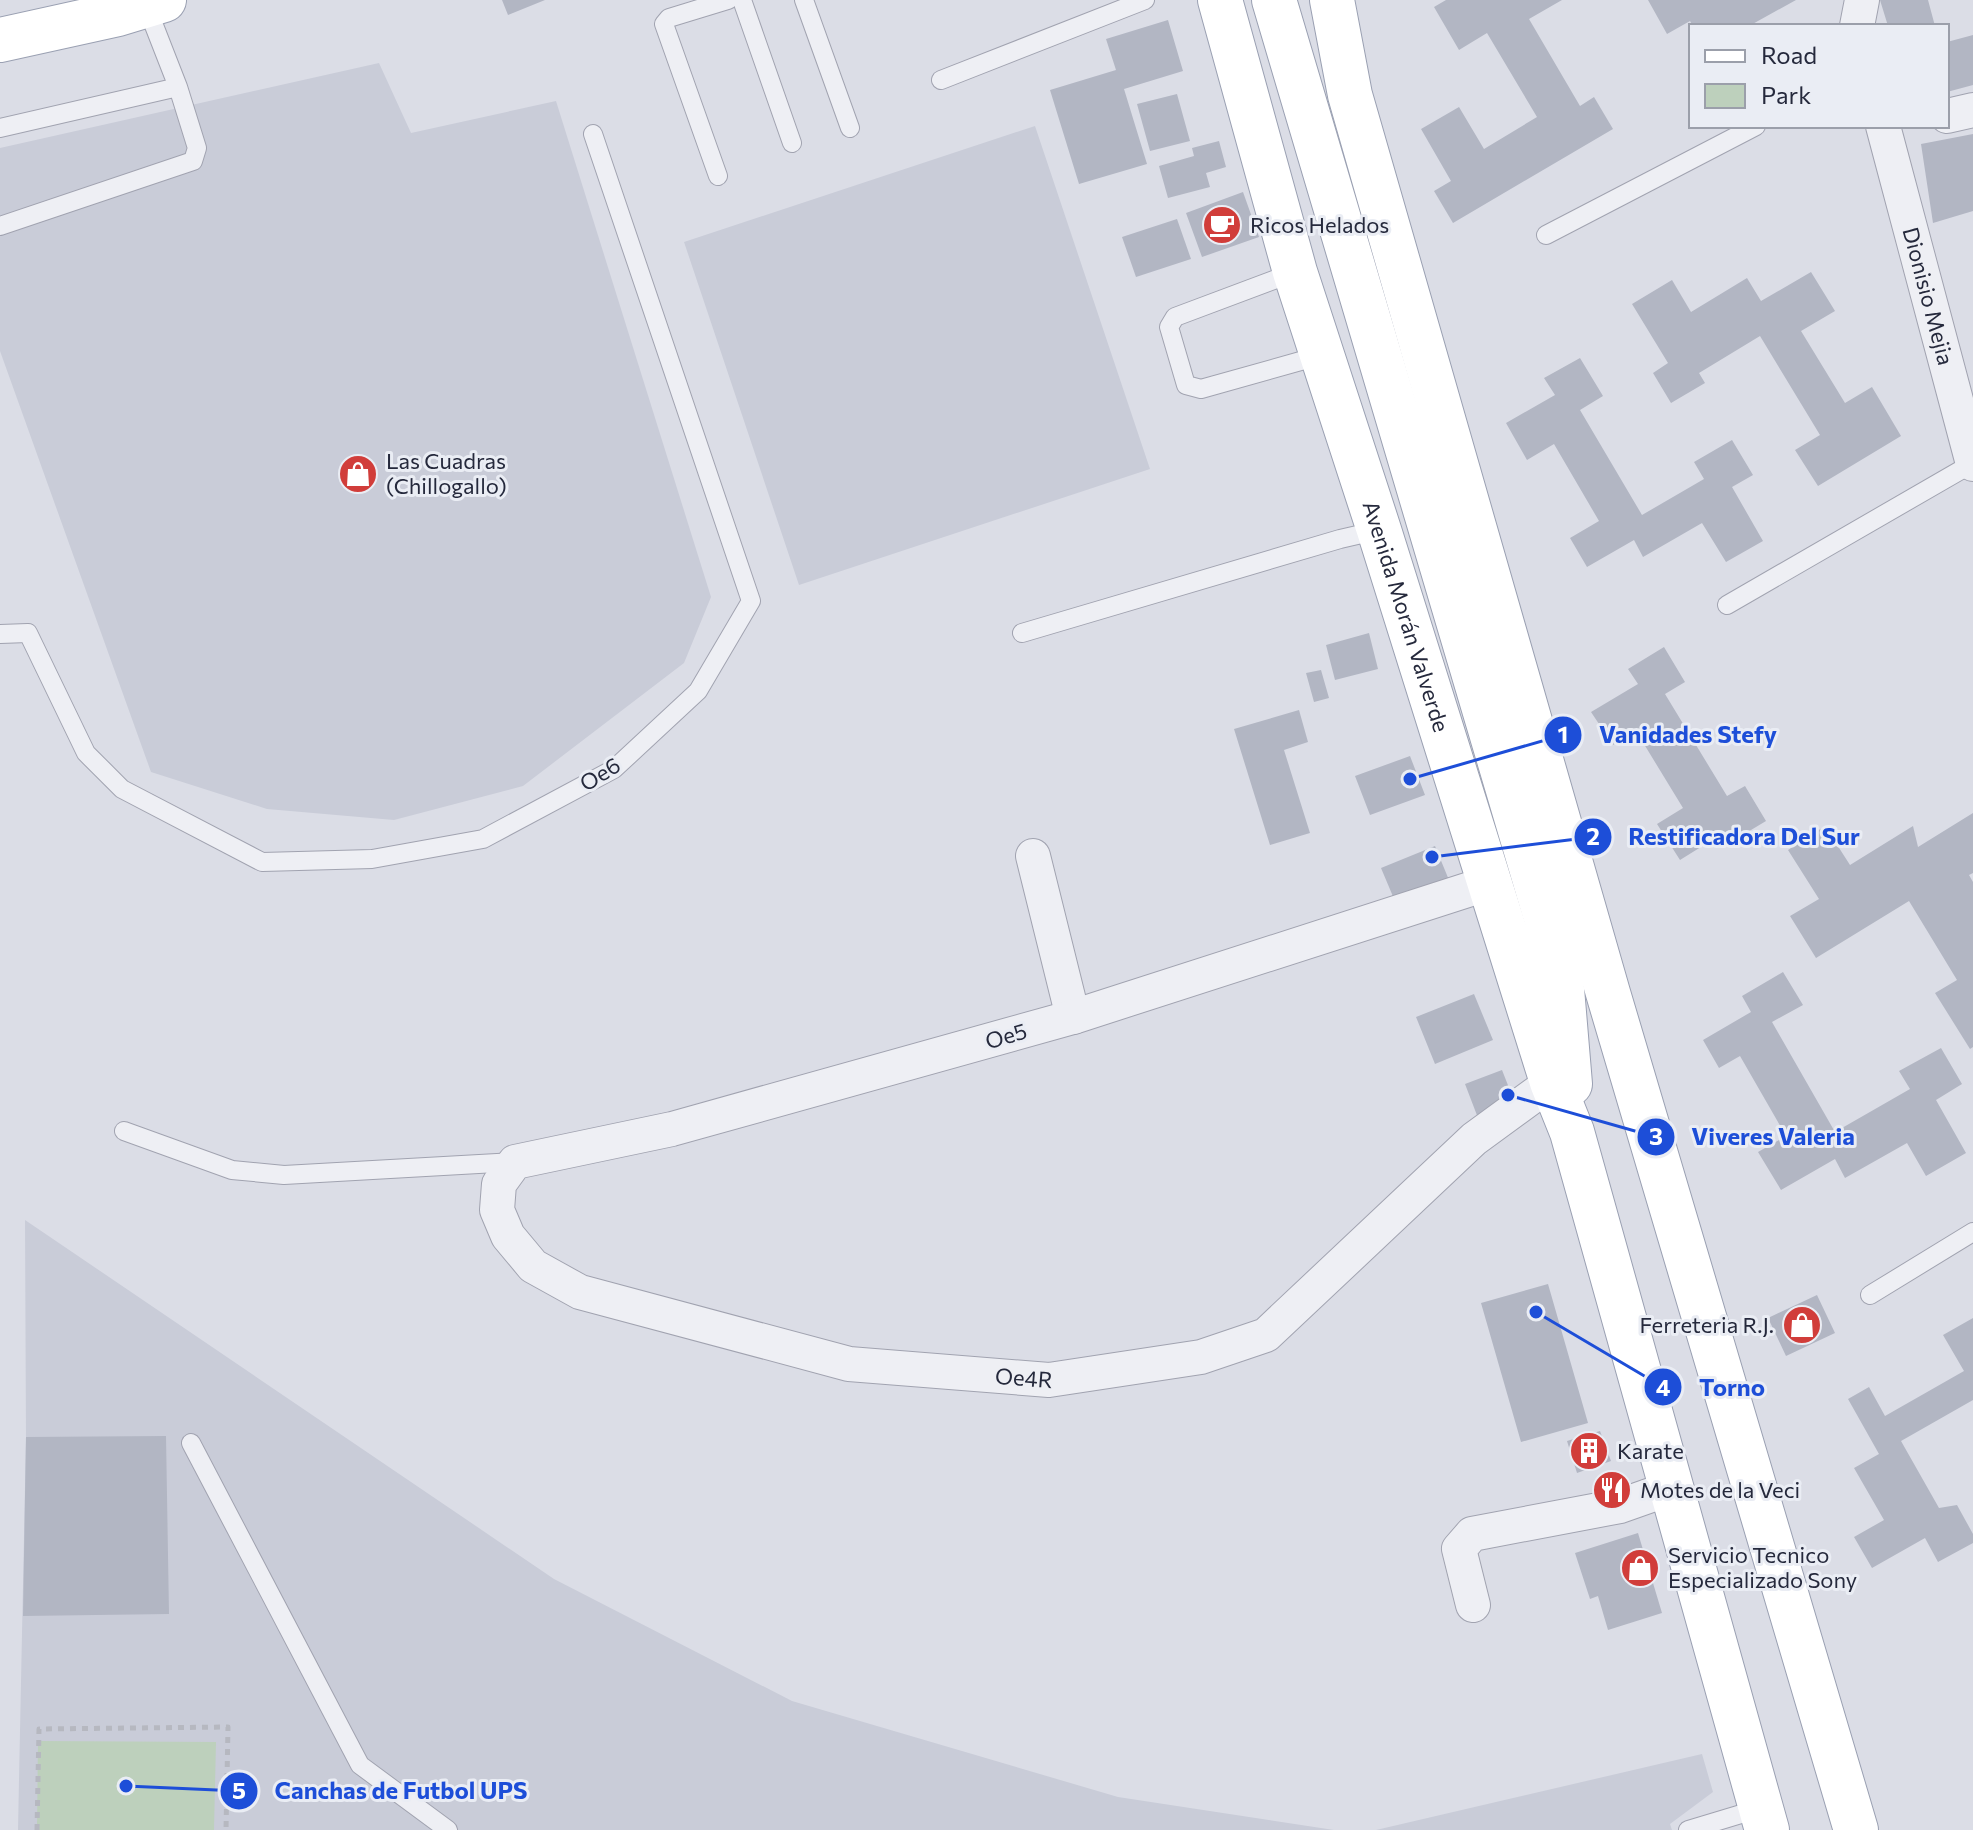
<svg xmlns="http://www.w3.org/2000/svg" width="1973" height="1830" font-family="Commissioner,sans-serif">
  <style>
    .built { fill: #c9ccd8 }
    .green { fill: #bdd0bc }
    .building { fill: #b2b6c3 }
    .lines { fill: none; stroke-linecap: round; stroke-linejoin: round }
    .service-casing { stroke: #a1a3b0; stroke-width: 20 }
    .minor-casing { stroke: #a1a3b0; stroke-width: 36 }
    .primary-casing { stroke: #9aa0b2; stroke-width: 46 }
    .path { stroke: #b6b8c0; stroke-width: 5; stroke-dasharray: 6 6; stroke-linecap: butt }
    .service { stroke: #eeeff4; stroke-width: 18 }
    .minor { stroke: #eeeff4; stroke-width: 34 }
    .primary { stroke: #fff; stroke-width: 44 }
    .labels { text-anchor: middle; stroke-width: 6; stroke-linejoin: round; paint-order: stroke }
    .poi-label { font-size: 22px; fill: #25293c; stroke: #eaedf4; text-anchor: start }
    .street-label { font-size: 22px; fill: #25293c; stroke: #eaedf4 }
    .leader { fill: none; stroke: #1d4ed8; stroke-width: 3 }
    .callout-dot { fill: #1d4ed8; stroke: #eaedf4; stroke-width: 3 }
    .mark-label { font-size: 24px; text-anchor: middle; font-weight: bold; fill: #fff }
    .callout-label { font-size: 24px; text-anchor: middle; font-weight: bold; fill: #1d4ed8; stroke: #eaedf4; stroke-width: 6; stroke-linejoin: round; paint-order: stroke }
  </style>
  <rect width="100%" height="100%" fill="#dbdde6"/>
  <!-- built -->
  <path class="built" d="M379,63L411,133L556,101L711,597L684,663L523,786L394,820L267,809L151,772L0,351V148Z
    M1035,126L1150,469L799,585L684,242Z
    M25,1220L554,1579L792,1701L1118,1797L1334,1830H18L26,1437Z
    M1702,1754L1713,1792L1670,1824L1672,1830H1376Z"/>
  <!-- green -->
  <path class="green" d="M38,1741L216,1742L214,1830H37Z"/>
  <!-- building -->
  <path class="building" d="M502,0H545L508,15Z
    M1446,0H1562L1529,19L1580,106L1594,97L1613,129L1453,223L1434,191L1451,181L1421,129L1459,107L1484,149L1537,117L1487,33L1459,50L1434,7Z
    M1648,0H1796L1749,26H1693L1690,21L1667,34Z
    M1880,0H1928L1935,26H1888Z
    M1168,20L1183,71L1124,89L1147,164L1079,184L1050,90L1116,70L1106,39Z
    M1973,35V85L1947,92V42Z
    M1177,94L1190,141L1150,151L1137,104Z
    M1973,134V211L1933,223L1921,144Z
    M1219,141L1226,167L1206,173L1210,187L1168,198L1159,166L1194,156L1192,148Z
    M1243,192L1259,237L1202,257L1186,213Z
    M1177,219L1191,259L1136,277L1122,237Z
    M1811,272L1835,311L1801,331L1845,403L1872,387L1901,436L1818,486L1795,450L1820,435L1760,336L1699,373L1705,383L1671,403L1653,373L1668,363L1632,304L1672,280L1691,312L1747,278L1761,301Z
    M1580,358L1603,396L1580,410L1642,515L1704,479L1694,462L1732,440L1753,475L1732,487L1763,541L1726,562L1702,523L1643,557L1634,540L1587,567L1570,538L1599,521L1554,444L1527,460L1506,423L1555,395L1544,378Z
    M1369,633L1378,669L1335,680L1326,645Z
    M1664,647L1685,682L1665,694L1727,796L1745,786L1766,821L1731,842L1725,832L1680,860L1657,824L1683,808L1636,731L1613,745L1591,712L1638,684L1628,669Z
    M1321,670L1329,698L1314,702L1306,673Z
    M1299,710L1308,742L1284,750L1310,833L1270,845L1234,729Z
    M1410,756L1425,795L1370,815L1355,776Z
    M1973,813V873L1969,875L1973,882V1047L1970,1049L1935,993L1957,980L1909,901L1816,958L1790,916L1819,899L1788,850L1825,826L1850,865L1913,826L1918,847Z
    M1435,846L1451,885L1397,906L1381,868Z
    M1783,972L1803,1005L1772,1022L1835,1132L1910,1089L1899,1071L1941,1048L1962,1084L1936,1100L1966,1153L1926,1176L1907,1143L1845,1178L1835,1159L1781,1190L1758,1152L1786,1136L1740,1056L1719,1068L1703,1040L1751,1012L1742,996Z
    M1474,994L1493,1040L1435,1064L1416,1017Z
    M1502,1070L1513,1098L1483,1131L1465,1084Z
    M1548,1284L1588,1423L1521,1442L1481,1303Z
    M1817,1295L1835,1333L1786,1356L1768,1318Z
    M1973,1318V1400L1901,1441L1939,1508L1957,1505L1973,1534V1543L1938,1562L1925,1538L1872,1568L1854,1537L1884,1520L1854,1468L1879,1454L1848,1399L1869,1387L1885,1416L1964,1371L1943,1335Z
    M1600,1431L1611,1461L1577,1473L1567,1441Z
    M166,1436L169,1614L23,1616L26,1437Z
    M1638,1533L1662,1613L1608,1630L1598,1596L1590,1599L1575,1553Z"/>
  <g class="lines">
    <!-- service casing -->
    <g class="service-casing">
      <path id="service" d="M742,0L792,143
        M804,0L850,128
        M146,5L178,87
        M941,80L1145,0
        M0,128L178,87L197,148L193,161L0,226
        M718,176L664,24L669,18L728,0
        M1546,235L1756,126
        M1295,272L1175,317L1169,327L1186,385L1201,389L1322,355
        M1727,605L1973,463
        M1022,633L1340,539L1379,530
        M0,634L28,633L86,753L122,789L262,862L372,859L483,839L614,769L698,691L751,601L593,134
        M124,1131L232,1170L284,1175L515,1162
        M1870,1295L1973,1232
        M191,1443L360,1765L448,1830
        M1688,1830L1761,1808"/>
    </g>
    <!-- minor casing -->
    <g class="minor-casing">
      <g id="minor">
        <path d="M1857,26L1862,0"/>
        <path d="M1947,116L1973,110"/>
        <path id="s1" d="M1883,126L1973,464"/>
        <path d="M1033,856L1073,1017"/>
        <path id="s2" d="M1489,883L1073,1017L672,1129L515,1162L499,1184L497,1210L508,1236L533,1266L580,1292L849,1364L1049,1380L1201,1357L1266,1335L1474,1139L1552,1082"/>
        <path d="M1473,1605L1459,1549L1472,1534L1620,1506L1671,1488"/>
      </g>
    </g>
    <!-- primary casing -->
    <g class="primary-casing">
      <g id="primary">
        <path id="s3" d="M1220,0L1295,272L1379,530L1552,1082L1572,1132L1767,1830"/>
        <path d="M1274,0L1560,965L1570,1084"/>
        <path d="M1332,0L1350,95L1608,993L1856,1830"/>
        <path d="M0,40L118,14L164,0"/>
      </g>
    </g>
    <!-- path -->
    <path class="path" d="M37,1830L39,1729L228,1727L226,1830"/>
    <!-- service -->
    <use href="#service" class="service"/>
    <!-- minor -->
    <use href="#minor" class="minor"/>
    <!-- primary -->
    <use href="#primary" class="primary"/>
  </g>
  <!-- icons -->
  <defs>
    <g id="cafe-disc" transform="scale(2)"><circle r="9.5" fill="#d13d3a" stroke="#eaedf4"/><path d="M-5.5-4.5H6V0H3Q3 3.5 0 3.5H-2.5Q-5.5 3.5-5.5 0ZM3-3.2v2h1.7v-2ZM-6 4.5H4V6H-6Z" fill="#fff"/></g>
    <g id="shop-disc" transform="scale(2)"><circle r="9.5" fill="#d13d3a" stroke="#eaedf4"/><path d="M-5-2.5h2.3a2.7 3.5 0 0 1 5.4 0H5L5.5 6h-11ZM-1.5-2.5h3a1.5 2.3 0 0 0-3 0Z" fill="#fff"/></g>
    <g id="building-disc" transform="scale(2)"><circle r="9.5" fill="#d13d3a" stroke="#eaedf4"/><path d="M-4-6H4V6H1V3H-1V6H-4ZM-2.5-4.3h1.7v1.8h-1.7ZM.8-4.3h1.7v1.8H.8ZM-2.5-1h1.7V.8h-1.7ZM.8-1h1.7V.8H.8Z" fill="#fff"/></g>
    <g id="restaurant-disc" transform="scale(2)"><circle r="9.5" fill="#d13d3a" stroke="#eaedf4"/><path d="M-5-6h1v4h1v-4h1v4h1v-4h1v5L-1.5 .5V6h-2V.5L-5-1ZM5-6V6H3V1.5H1.5Q1.5-4 5-6Z" fill="#fff"/></g>
  </defs>
  <g fill-rule="evenodd">
    <use href="#cafe-disc" x="1222" y="225"/>
    <use href="#shop-disc" x="358" y="474"/>
    <use href="#shop-disc" x="1802" y="1325"/>
    <use href="#building-disc" x="1589" y="1451"/>
    <use href="#restaurant-disc" x="1612" y="1490"/>
    <use href="#shop-disc" x="1640" y="1568"/>
  </g>
  <g class="labels">
    <!-- poi labels -->
    <g class="poi-label">
      <text x="1250" y="233">Ricos Helados</text>
      <text x="386" y="469">Las Cuadras<tspan x="386" dy="25">(Chillogallo)</tspan></text>
      <text x="1774" y="1333" text-anchor="end">Ferreteria R.J.</text>
      <text x="1617" y="1459">Karate</text>
      <text x="1640" y="1498">Motes de la Veci</text>
      <text x="1668" y="1563">Servicio Tecnico<tspan x="1668" dy="25">Especializado Sony</tspan></text>
    </g>
    <!-- street labels -->
    <g class="street-label">
      <text dy="8" stroke="none"><textPath href="#s1" startOffset="176">Dionisio Mejia</textPath></text>
      <text dy="8" stroke="none"><textPath href="#s3" startOffset="644">Avenida Morán Valverde</textPath></text>
      <text transform="translate(600 774) rotate(-32)" y="8">Oe6</text>
      <text transform="translate(1006 1036) rotate(-16)" y="8">Oe5</text>
      <text dy="8" stroke="none"><textPath href="#s2" startOffset="1642">Oe4R</textPath></text>
    </g>
  </g>
  <!-- callouts -->
  <path class="leader" d="M1410 779L1563 735M1432 857L1593 837M1508 1095L1656 1137M1536 1312L1663 1387M126 1786L239 1791"/>
  <g class="callout-dot">
    <circle cx="1410" cy="779" r="8"/>
    <circle cx="1432" cy="857" r="8"/>
    <circle cx="1508" cy="1095" r="8"/>
    <circle cx="1536" cy="1312" r="8"/>
    <circle cx="126" cy="1786" r="8"/>
    <circle cx="1563" cy="735" r="20"/>
    <circle cx="1593" cy="837" r="20"/>
    <circle cx="1656" cy="1137" r="20"/>
    <circle cx="1663" cy="1387" r="20"/>
    <circle cx="239" cy="1791" r="20"/>
  </g>
  <g class="mark-label">
    <text x="1563" y="743">1</text>
    <text x="1593" y="845">2</text>
    <text x="1656" y="1145">3</text>
    <text x="1663" y="1396">4</text>
    <text x="239" y="1799">5</text>
  </g>
  <g class="callout-label">
    <text x="1688" y="743">Vanidades Stefy</text>
    <text x="1744" y="845">Restificadora Del Sur</text>
    <text x="1773" y="1145">Viveres Valeria</text>
    <text x="1732" y="1396">Torno</text>
    <text x="401" y="1799">Canchas de Futbol UPS</text>
  </g>
  <!-- legend -->
  <rect x="1689" y="24" width="260" height="104" fill="#eaedf4" stroke="#9b9faa" stroke-width="2"/>
  <rect x="1705" y="50" width="40" height="12" fill="#ffffff" stroke="#9b9faa" stroke-width="2"/>
  <text x="1761" y="64" font-size="24" fill="#25293c">Road</text>
  <rect x="1705" y="84" width="40" height="24" fill="#bdd0bc" stroke="#9b9faa" stroke-width="2"/>
  <text x="1761" y="104" font-size="24" fill="#25293c">Park</text>
</svg>
